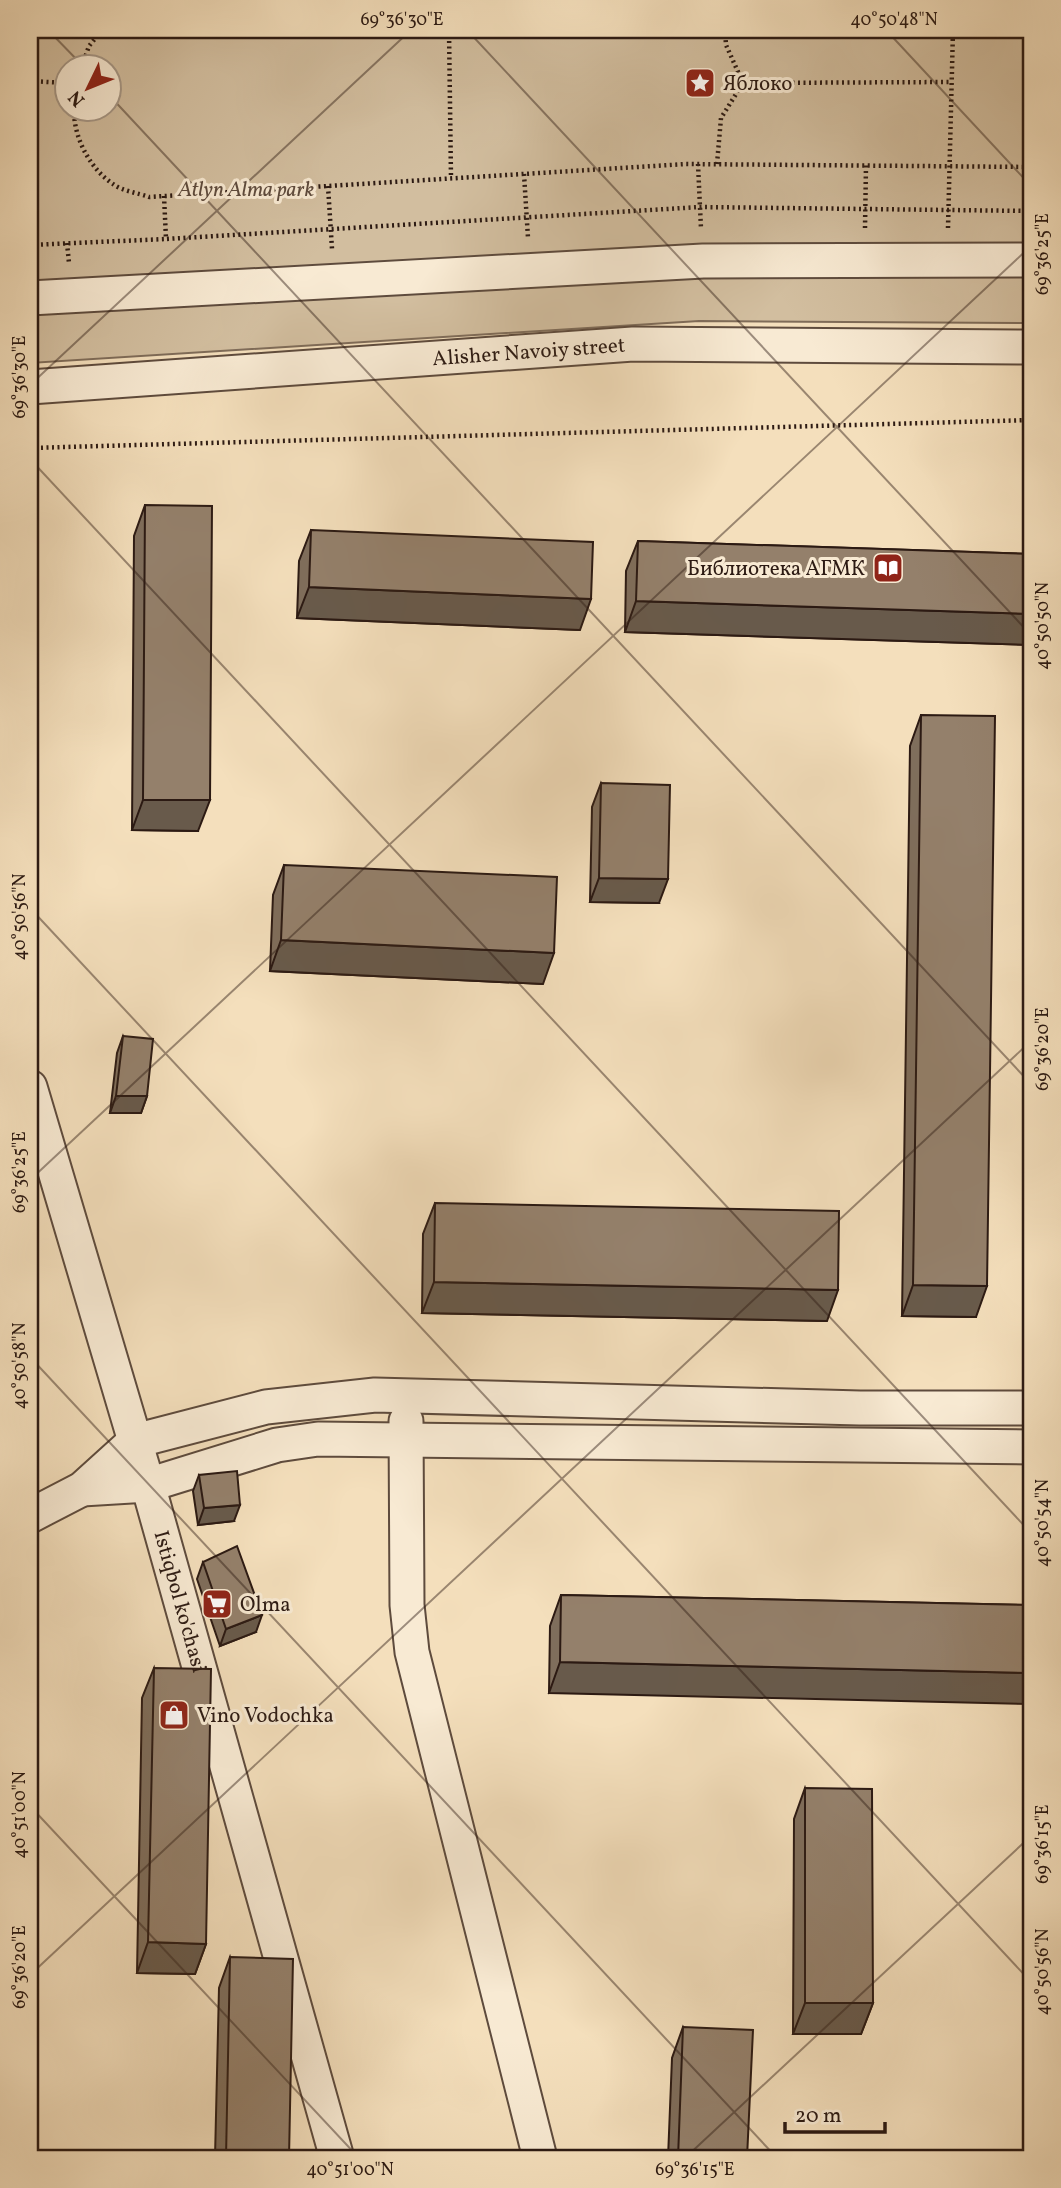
<svg xmlns="http://www.w3.org/2000/svg" width="1061" height="2188" font-family="Vollkorn,serif">
  <style>
    .green { fill: #d2be9f; stroke: #7f6c59; stroke-width: 2; fill-rule: evenodd }
    .lines { fill: none; stroke-linecap: round; stroke-linejoin: round }
    .minor-casing { stroke: #5e4b3d; stroke-width: 37 }
    .path { stroke: #2c1a13; stroke-width: 4.5; stroke-dasharray: 2 3.5; stroke-linecap: butt }
    .minor { stroke: #f8ead3; stroke-width: 33 }
    .wall { fill: #7f6e5c; stroke: #2c1a13; stroke-width: 2 }
    .shaded-wall { fill: #685a4b; stroke: #2c1a13; stroke-width: 2 }
    .building { fill: #94806b; stroke: #2c1a13; stroke-width: 2 }
    .ticks { fill: none; stroke: #2c1a13; stroke-width: 2; stroke-opacity: 0.45 }
    .labels { text-anchor: middle; stroke-width: 6; stroke-linejoin: round; paint-order: stroke }
    .poi-label { font-size: 21px; fill: #2c1a13; stroke: #f8ead3; text-anchor: start }
    .park-label { font-size: 21px; font-style: italic; fill: #5e4b3d; stroke: #f8ead3 }
    .street-label { font-size: 21px; fill: #2c1a13; stroke: #f8ead3 }
    .neatline { fill: none; stroke: #2c1a13; stroke-width: 2.5 }
    .ticks-label { font-size: 18px; text-anchor: middle; fill: #2c1a13 }
  </style>
  <rect width="100%" height="100%" fill="#f4dfbc"/>
  <filter id="stains"><feTurbulence type="fractalNoise" baseFrequency=".00286" numOctaves="4"/><feColorMatrix values="0 0 0 0 .2 0 0 0 0 .09 0 0 0 0 .02 0 0 0 .5 -.17"/></filter>
  <radialGradient id="worn" r=".72"><stop offset=".6" stop-color="#630" stop-opacity="0"/><stop offset="1" stop-color="#630" stop-opacity=".3"/></radialGradient>
  <!-- green -->
  <path class="green" d="M30,30H1031V323L699,321L30,363ZM66,66H108V108H66Z"/>
  <g class="lines">
    <!-- minor casing -->
    <g class="minor-casing">
      <g id="minor">
        <path d="M30,298L703,261L1031,260"/>
        <path id="s1" d="M30,387L633,344L1031,347"/>
        <path id="s2" d="M30,1087L148,1485L337,2158"/>
        <path d="M406,1421L407,1605L412,1652L540,2158"/>
        <path d="M82,1489L148,1485L277,1445L318,1439L1031,1447"/>
        <path d="M30,1516L82,1489L135,1441L266,1407L375,1395L860,1408H1031"/>
      </g>
    </g>
    <!-- path -->
    <path class="path" d="M449,30L451,178
      M30,33L32,30
      M82,66L89,46L102,30
      M30,81L66,83
      M743,83L952,82
      M74,108C73,136 89,168 113,184C122,191 138,193 149,197L686,164L1031,167
      M698,164L701,229
      M717,164L721,118L743,83L726,45L725,30
      M524,174L528,238
      M328,186L332,249
      M164,196L166,239L700,207L1031,211
      M865,228L866,165
      M948,228L953,30
      M67,243L69,263
      M30,245L166,239
      M30,448L1031,420"/>
    <!-- minor -->
    <use href="#minor" class="minor"/>
  </g>
  <!-- wall -->
  <path class="wall" d="M145,505L198,831L132,830L134,536Z
    M311,530L580,630L297,618L299,561Z
    M638,541L1031,554V645L625,632L626,571Z
    M921,715L976,1317L902,1316L910,746Z
    M601,783L659,903L590,902L592,807Z
    M284,865L543,984L270,971L273,895Z
    M123,1036L147,1096L141,1113H110L117,1053Z
    M435,1203L827,1321L422,1313L423,1234Z
    M199,1475L234,1521L198,1525L193,1491Z
    M203,1562L256,1632L220,1646L197,1579Z
    M561,1595L1031,1605L549,1693L550,1626Z
    M154,1668L206,1944L195,1974L137,1973L142,1698Z
    M805,1788L873,2003L861,2034H793L794,1819Z
    M230,1957L289,2158H215L219,1988Z
    M683,2027L747,2158H668L672,2058Z"/>
  <!-- shaded-wall -->
  <path class="shaded-wall" d="M309,587L591,599L580,630L297,618Z
    M636,601L1031,614V645L625,632Z
    M143,800H210L198,831L132,830Z
    M599,878L668,879L659,903L590,902Z
    M281,940L554,953L543,984L270,971Z
    M116,1096H147L141,1113H110Z
    M434,1282L838,1290L827,1321L422,1313Z
    M913,1285L987,1286L976,1317L902,1316Z
    M240,1505L234,1521L198,1525L204,1508Z
    M262,1615L256,1632L220,1646L226,1629Z
    M560,1662L1031,1673V1704L549,1693Z
    M148,1942L206,1944L195,1974L137,1973Z
    M805,2003H873L861,2034H793Z"/>
  <!-- building -->
  <path class="building" d="M145,505L212,506L210,800H143Z
    M311,530L593,542L591,599L309,587Z
    M638,541L1031,554V614L636,601Z
    M921,715L995,716L987,1286L913,1285Z
    M601,783L670,785L668,879L599,878Z
    M284,865L557,877L554,953L281,940Z
    M123,1036L153,1039L147,1096H116Z
    M435,1203L839,1211L838,1290L434,1282Z
    M237,1471L240,1505L204,1508L199,1475Z
    M237,1546L262,1615L226,1629L203,1562Z
    M561,1595L1031,1605V1673L560,1662Z
    M154,1668L211,1669L206,1944L148,1942Z
    M805,1788L872,1789L873,2003H805Z
    M230,1957L293,1959L289,2158H226Z
    M683,2027L753,2030L747,2158H678Z"/>
  <!-- ticks -->
  <path class="ticks" d="M48,30L83,66M467,30L1031,635M886,30L1031,186M108,94L1031,1084M30,385L411,30M30,459L1031,1533M30,908L1031,1982M30,1180L1031,246M30,1357L777,2158M30,1806L359,2158M30,1975L1031,1041M685,2158L1031,1836"/>
  <!-- icons -->
  <defs>
    <g id="sight-square" transform="scale(1.575)"><rect x="-9" y="-9" width="18" height="18" rx="4" fill="#8f2418" stroke="#f8ead3"/><path d="M0-6L1.8-2.2L6-1.7L2.9 1.2L3.7 5.4L0 3.3L-3.7 5.4L-2.9 1.2L-6-1.7L-1.8-2.2Z" fill="#fff"/></g>
    <g id="library-square" transform="scale(1.575)"><rect x="-9" y="-9" width="18" height="18" rx="4" fill="#8f2418" stroke="#f8ead3"/><path d="M-6-4Q-3-5.5-.7-3.5V5Q-3 3-6 4ZM6-4Q3-5.5 .7-3.5V5Q3 3 6 4Z" fill="#fff"/></g>
    <g id="supermarket-square" transform="scale(1.575)"><rect x="-9" y="-9" width="18" height="18" rx="4" fill="#8f2418" stroke="#f8ead3"/><path d="M-6-5.5h2.5l.6 2H6L4.5 2H-2.5L-4.4-4H-6ZM-1.5 3.2a1.3 1.3 0 1 0 .1 0ZM3 3.2a1.3 1.3 0 1 0 .1 0Z" fill="#fff"/></g>
    <g id="shop-square" transform="scale(1.575)"><rect x="-9" y="-9" width="18" height="18" rx="4" fill="#8f2418" stroke="#f8ead3"/><path d="M-5-2.5h2.3a2.7 3.5 0 0 1 5.4 0H5L5.5 6h-11ZM-1.5-2.5h3a1.5 2.3 0 0 0-3 0Z" fill="#fff"/></g>
  </defs>
  <g fill-rule="evenodd">
    <use href="#sight-square" x="700" y="83"/>
    <use href="#library-square" x="888" y="568"/>
    <use href="#supermarket-square" x="217" y="1604"/>
    <use href="#shop-square" x="174" y="1715"/>
  </g>
  <g class="labels">
    <!-- poi labels -->
    <g class="poi-label">
      <text x="723" y="90">Яблоко</text>
      <text x="865" y="575" text-anchor="end">Библиотека АГМК</text>
      <text x="240" y="1611">Olma</text>
      <text x="197" y="1722">Vino Vodochka</text>
    </g>
    <!-- park labels -->
    <g class="park-label">
      <text x="246" y="196">Atlyn Alma park</text>
    </g>
    <!-- street labels -->
    <g class="street-label">
      <text dy="7" stroke="none"><textPath href="#s1" startOffset="500">Alisher Navoiy street</textPath></text>
      <text dy="7" stroke="none"><textPath href="#s2" startOffset="536">Istiqbol ko'chasi</textPath></text>
    </g>
  </g>
  <!-- margin -->
  <rect width="1061" height="2188" fill="none" stroke="#f4dfbc" stroke-width="77"/>
  <!-- north arrow -->
  <g transform="translate(88 88) rotate(227)"><circle r="33" fill="#f8ead3" stroke="#a69786" stroke-width="2"/>
  <path d="M0-5L12 26L0 18L-12 26Z" fill="#8f2418"/>
  <text y="-10" font-size="19" font-weight="bold" text-anchor="middle" fill="#2c1a13">N</text>
  </g>
  <!-- scale -->
  <path d="M785 2122v10h100v-10" fill="none" stroke="#2c1a13" stroke-width="3.5"/>
  <text x="795" y="2122" font-size="21" fill="#2c1a13" stroke="#f8ead3" stroke-width="5" paint-order="stroke">20 m</text>
  <rect x="38" y="38" width="985" height="2112" class="neatline"/>
  <g class="ticks-label">
    <text x="402" y="25">69°36'30"E</text>
    <text x="894" y="25">40°50'48"N</text>
    <text transform="translate(1042 254) rotate(-90)" y="6">69°36'25"E</text>
    <text transform="translate(19 377) rotate(-90)" y="6">69°36'30"E</text>
    <text transform="translate(1042 626) rotate(-90)" y="6">40°50'50"N</text>
    <text transform="translate(19 917) rotate(-90)" y="6">40°50'56"N</text>
    <text transform="translate(1042 1049) rotate(-90)" y="6">69°36'20"E</text>
    <text transform="translate(19 1172) rotate(-90)" y="6">69°36'25"E</text>
    <text transform="translate(19 1366) rotate(-90)" y="6">40°50'58"N</text>
    <text transform="translate(1042 1523) rotate(-90)" y="6">40°50'54"N</text>
    <text transform="translate(19 1815) rotate(-90)" y="6">40°51'00"N</text>
    <text transform="translate(1042 1844) rotate(-90)" y="6">69°36'15"E</text>
    <text transform="translate(19 1967) rotate(-90)" y="6">69°36'20"E</text>
    <text transform="translate(1042 1972) rotate(-90)" y="6">40°50'56"N</text>
    <text x="350" y="2175">40°51'00"N</text>
    <text x="695" y="2175">69°36'15"E</text>
  </g>
  <rect width="100%" height="100%" filter="url(#stains)"/>
  <rect width="100%" height="100%" fill="url(#worn)"/>
</svg>
